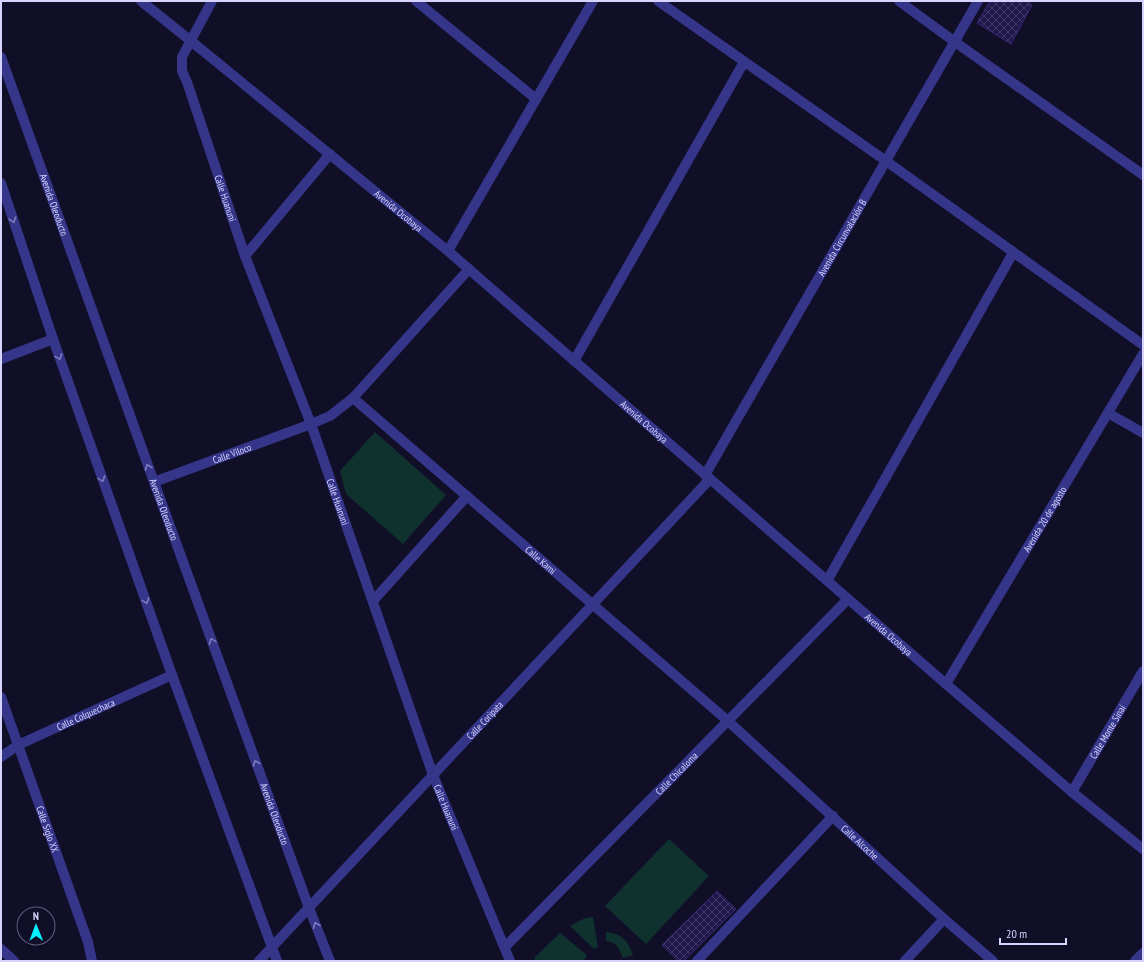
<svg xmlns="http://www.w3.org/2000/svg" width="1144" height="962" font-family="'PT Sans Narrow',sans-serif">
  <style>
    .green { fill: #10322f }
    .building { fill: url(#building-cross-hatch); stroke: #342878 }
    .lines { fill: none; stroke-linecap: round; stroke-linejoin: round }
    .minor { stroke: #35368a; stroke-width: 10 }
    .oneway { stroke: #7e7dbf }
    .labels { text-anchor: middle; stroke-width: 3; stroke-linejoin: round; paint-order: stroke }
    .street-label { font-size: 10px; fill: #d7d4ff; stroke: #110e28 }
  </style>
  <defs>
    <pattern id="building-cross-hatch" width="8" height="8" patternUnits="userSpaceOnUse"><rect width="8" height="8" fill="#20184a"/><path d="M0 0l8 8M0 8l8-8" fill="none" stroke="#403965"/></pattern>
  </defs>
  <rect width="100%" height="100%" fill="#110e28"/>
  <!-- green -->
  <path class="green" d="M375,432L446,495L403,544L346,494L340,471Z
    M669,839L709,876L646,944L605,906Z
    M593,917L598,947L594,949L570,926L585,918Z
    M606,932C621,933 629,941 633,955L623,958C619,949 617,942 606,941Z
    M560,933L587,955L584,961H536L534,958Z"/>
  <!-- building -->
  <path class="building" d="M990,1H1027L1032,5L1011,44L977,23Z
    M717,891L736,909L684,961H678L662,945Z"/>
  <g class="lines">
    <!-- minor -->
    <g class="minor">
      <path id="s1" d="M141,1L191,41L448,251L946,684L1072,792L1143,849"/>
      <path id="s2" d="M212,1L182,57V71L187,82L245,256L311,424L433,775L510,961"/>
      <path d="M416,1L536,99"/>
      <path d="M658,1L886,161L1143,345"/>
      <path d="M899,1L955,42L1143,175"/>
      <path id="s3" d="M1,57L154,482L309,908L330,961"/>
      <path d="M1,183L53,339L172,675L277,961"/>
      <path d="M448,251L593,1"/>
      <path d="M245,256L330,154"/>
      <path d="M1,359L53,339"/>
      <path d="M574,361L744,62"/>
      <path id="s4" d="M353,398L728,721L944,919L993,961"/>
      <path d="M1108,413L1143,433"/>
      <path id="s5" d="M705,475L978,1"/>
      <path id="s6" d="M154,482L311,424L330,416L353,398L469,269"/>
      <path d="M827,581L1013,253"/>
      <path d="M373,601L467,496"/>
      <path id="s7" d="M946,684L1143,354"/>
      <path id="s8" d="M1,697L88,942L92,961"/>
      <path id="s9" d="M1,757L18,745L172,675"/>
      <path id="s10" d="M1072,792L1143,671"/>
      <path id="s11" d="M505,947L848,599"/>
      <path d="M1,949L14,961"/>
      <path id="s12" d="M259,961L710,479"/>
      <path d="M697,961L833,816"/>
      <path d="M905,961L944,919"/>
      <path d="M1135,961L1143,953"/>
    </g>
  </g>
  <!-- one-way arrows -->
  <defs><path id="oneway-chevron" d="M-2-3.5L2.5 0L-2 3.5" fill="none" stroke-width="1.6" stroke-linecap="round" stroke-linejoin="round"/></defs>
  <g class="oneway">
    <use href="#oneway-chevron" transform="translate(13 220) rotate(72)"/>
    <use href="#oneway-chevron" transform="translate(59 357) rotate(70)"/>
    <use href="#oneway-chevron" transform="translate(148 467) rotate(-110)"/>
    <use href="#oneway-chevron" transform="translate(102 479) rotate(70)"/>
    <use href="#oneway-chevron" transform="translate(146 601) rotate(70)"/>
    <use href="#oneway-chevron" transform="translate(212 641) rotate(-110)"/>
    <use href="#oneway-chevron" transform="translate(256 763) rotate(-110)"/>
    <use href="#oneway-chevron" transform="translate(316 925) rotate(-112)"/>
  </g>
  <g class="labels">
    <!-- street labels -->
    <g class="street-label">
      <text dy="4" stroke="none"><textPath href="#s2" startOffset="212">Calle Huanuni</textPath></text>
      <text dy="4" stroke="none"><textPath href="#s3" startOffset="157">Avenida Oleoducto</textPath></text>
      <text dy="4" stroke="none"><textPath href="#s1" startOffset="332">Avenida Ocobaya</textPath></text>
      <text dy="4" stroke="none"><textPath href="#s5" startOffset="274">Avenida Circunvalación B</textPath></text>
      <text dy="4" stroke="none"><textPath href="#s1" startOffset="656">Avenida Ocobaya</textPath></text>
      <text dy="4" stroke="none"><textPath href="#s6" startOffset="83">Calle Viloco</textPath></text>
      <text dy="4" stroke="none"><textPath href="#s2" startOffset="536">Calle Huanuni</textPath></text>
      <text dy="4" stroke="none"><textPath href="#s3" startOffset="481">Avenida Oleoducto</textPath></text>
      <text dy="4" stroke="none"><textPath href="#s7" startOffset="192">Avenida 20 de agosto</textPath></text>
      <text dy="4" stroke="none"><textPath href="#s4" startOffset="248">Calle Kami</textPath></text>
      <text dy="4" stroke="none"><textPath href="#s1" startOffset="980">Avenida Ocobaya</textPath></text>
      <text dy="4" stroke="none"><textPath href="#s9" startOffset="95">Calle Colquechaca</textPath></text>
      <text dy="4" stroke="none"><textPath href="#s12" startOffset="330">Calle Coripata</textPath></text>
      <text dy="4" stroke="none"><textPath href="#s10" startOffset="70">Calle Monte Sinaí</textPath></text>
      <text dy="4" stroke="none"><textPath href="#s11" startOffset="244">Calle Chicaloma</textPath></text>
      <text dy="4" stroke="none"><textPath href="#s2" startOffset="860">Calle Huanuni</textPath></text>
      <text dy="4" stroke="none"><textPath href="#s3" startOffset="805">Avenida Oleoducto</textPath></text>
      <text dy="4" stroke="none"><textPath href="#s8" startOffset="140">Calle Siglo XX</textPath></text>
      <text dy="4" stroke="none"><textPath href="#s4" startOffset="674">Calle Alcoche</textPath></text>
    </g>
  </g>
  <!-- border -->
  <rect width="1144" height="962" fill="none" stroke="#d7d4ff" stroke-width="4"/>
  <!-- north arrow -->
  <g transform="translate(36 926) rotate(359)"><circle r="19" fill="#110e28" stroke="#605d7e"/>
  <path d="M0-3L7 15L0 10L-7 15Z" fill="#00f1ff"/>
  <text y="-6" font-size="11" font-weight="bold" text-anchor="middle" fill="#d7d4ff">N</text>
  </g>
  <!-- scale -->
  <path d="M1000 938v6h66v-6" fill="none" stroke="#d7d4ff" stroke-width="2"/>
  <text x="1006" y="938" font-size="12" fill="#d7d4ff" stroke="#110e28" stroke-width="3" paint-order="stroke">20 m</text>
</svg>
